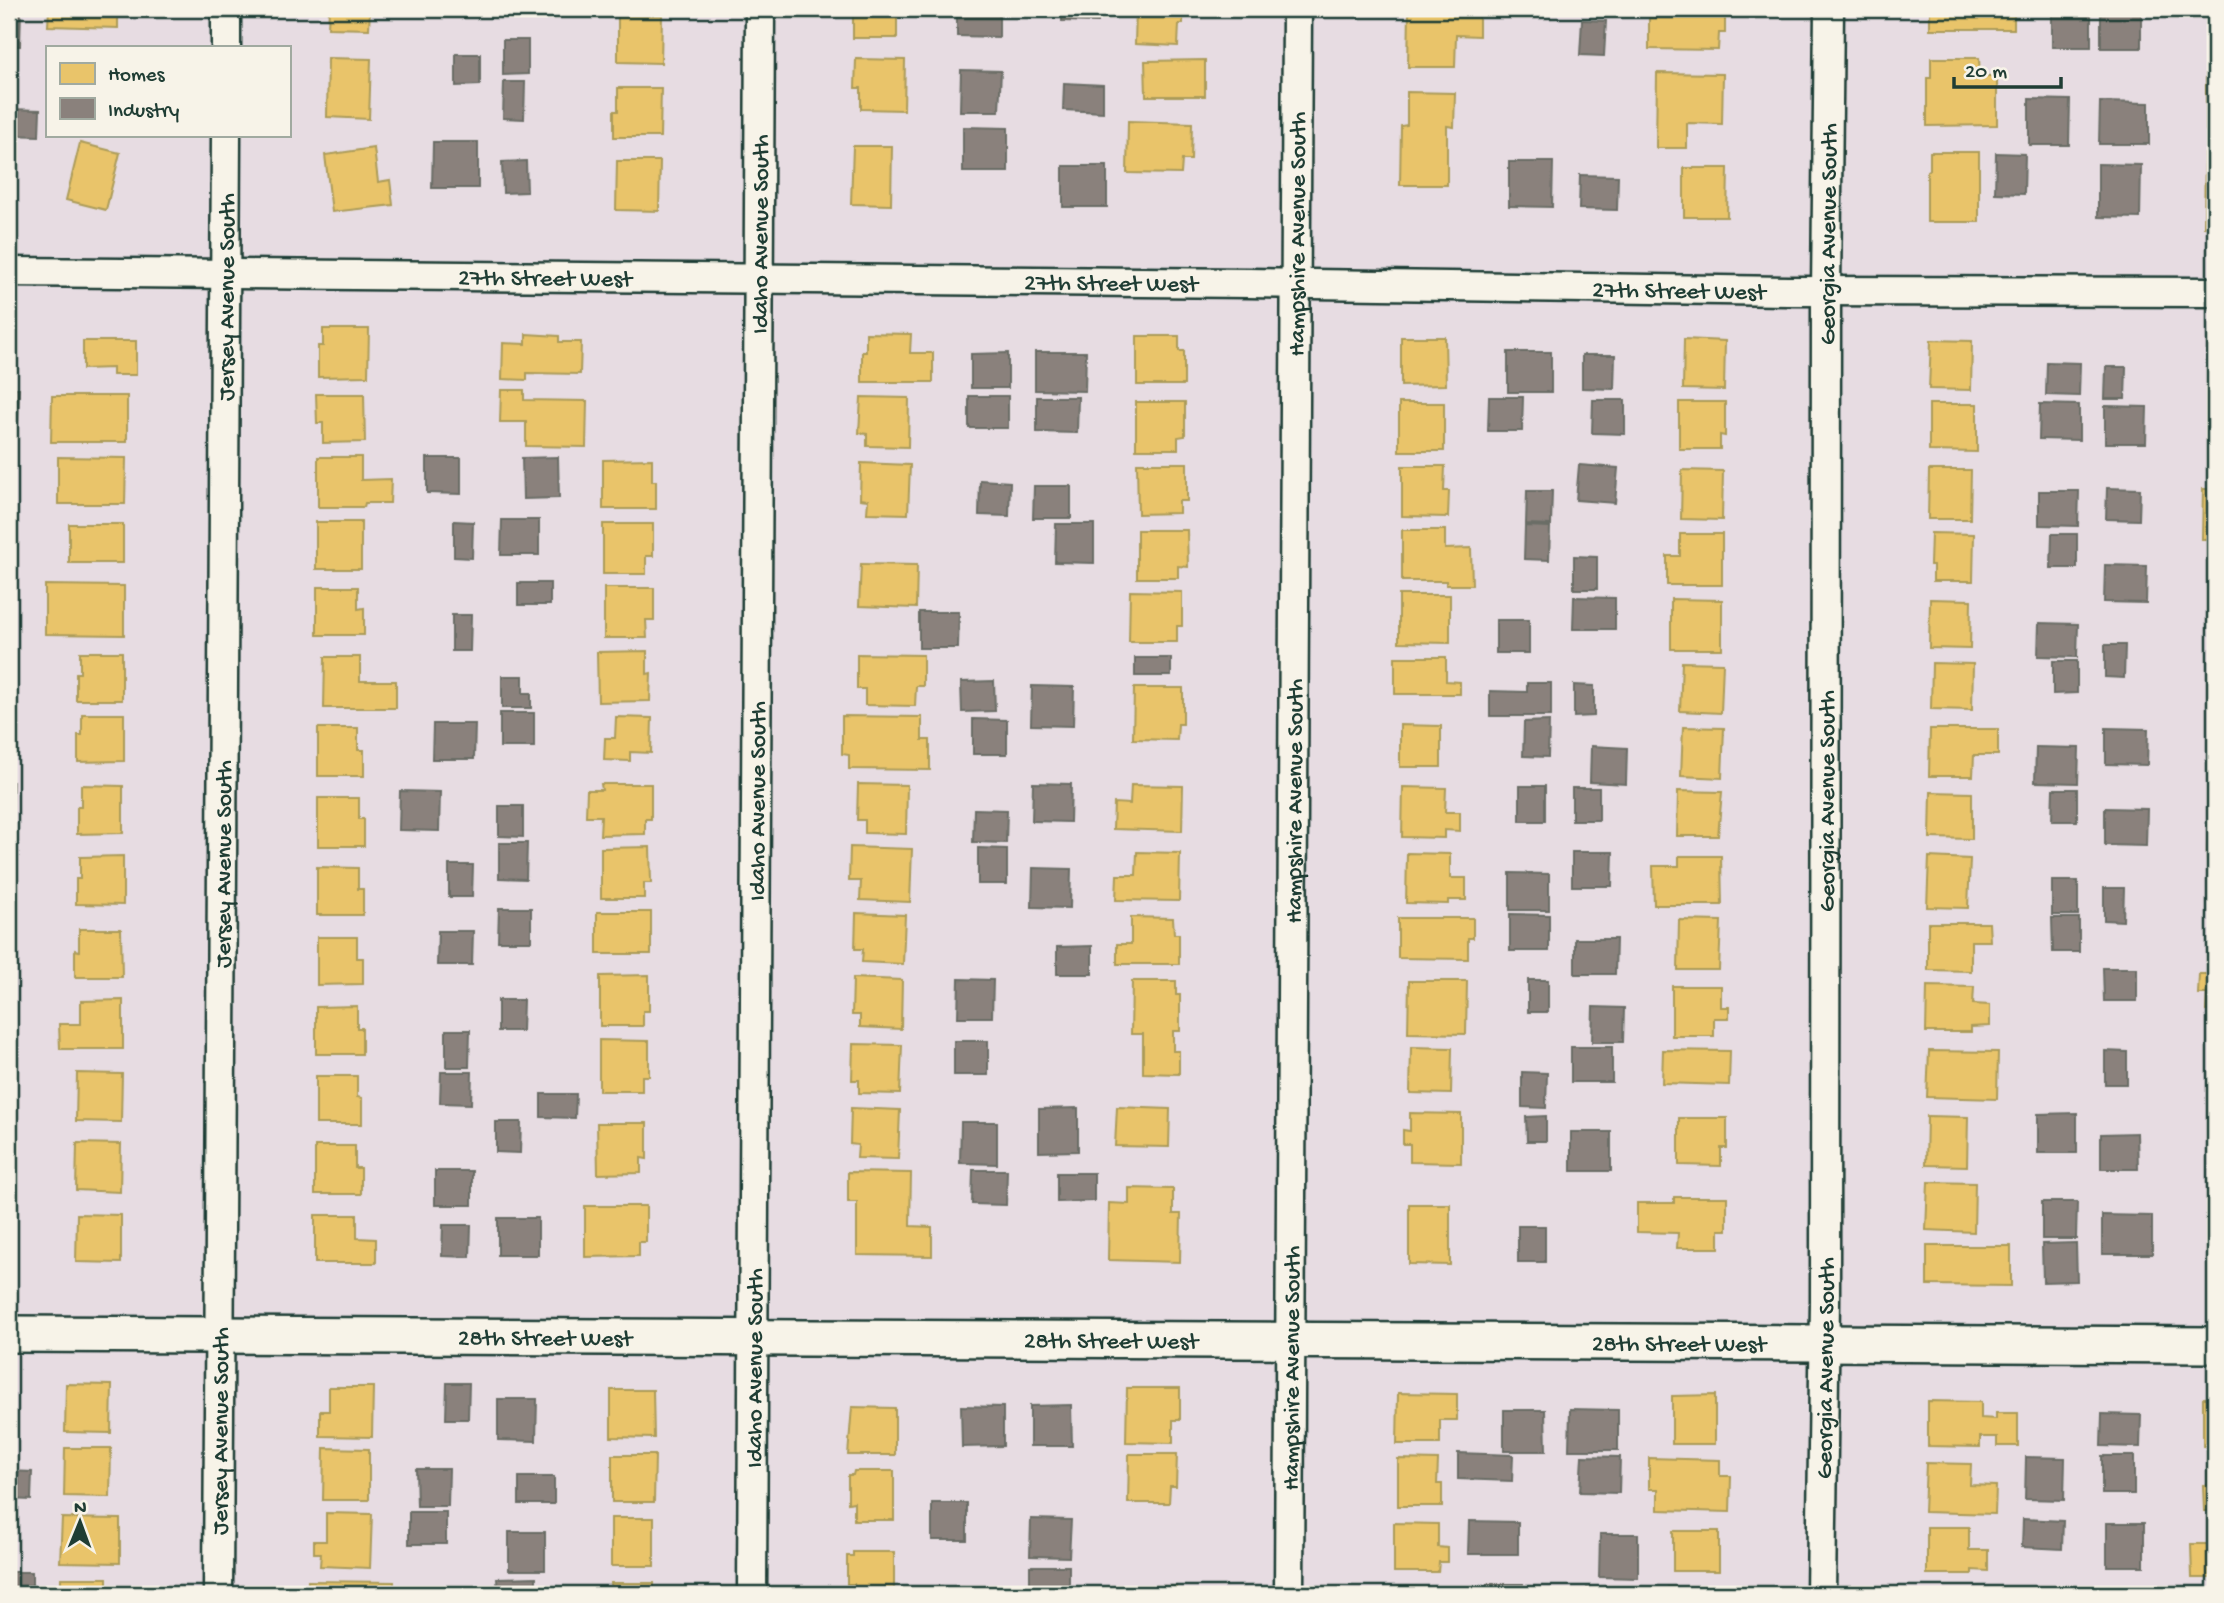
<svg xmlns="http://www.w3.org/2000/svg" width="2224" height="1603" font-family="'Gochi Hand',sans-serif">
  <style>
    .homes { fill: #e9c46a; stroke: #ac9c5a; stroke-width: 2 }
    .industry { fill: #8a817c; stroke: #6a6d66; stroke-width: 2 }
    .lines { fill: none; stroke-linecap: round; stroke-linejoin: round }
    .minor-casing { stroke: #1f3d34; stroke-width: 33 }
    .tertiary-casing { stroke: #1f3d34; stroke-width: 40 }
    .minor { stroke: #f7f3e8; stroke-width: 28 }
    .tertiary { stroke: #f7f3e8; stroke-width: 35 }
    .labels { text-anchor: middle; stroke-width: 7; stroke-linejoin: round; paint-order: stroke }
    .street-label { font-size: 24px; fill: #1f3d34; stroke: #f7f3e8 }
  </style>
  <rect width="100%" height="100%" fill="#e7dce2"/>
  <filter id="ink" filterUnits="userSpaceOnUse"><feTurbulence type="fractalNoise" baseFrequency=".0143" numOctaves="2"/><feDisplacementMap in="SourceGraphic" scale="14" xChannelSelector="R" yChannelSelector="G"/><feConvolveMatrix kernelMatrix="1 2 1 2 8 2 1 2 1" color-interpolation-filters="sRGB"/></filter>
  <g filter="url(#ink)">
    <!-- homes -->
    <path class="homes" d="M49,9H118V28L48,26Z
      M329,9H370L369,29L328,28Z
      M848,9H897V38H853V9Z
      M1136,9H1183V24H1179L1178,46L1135,44Z
      M1409,9H1479V36L1456,35L1455,67H1408Z
      M1677,9H1725V33H1719L1718,50L1649,49V18H1677Z
      M1930,9H2014V29H1930Z
      M2208,9H2215V31H2207Z
      M618,15H662L661,63L618,62Z
      M2206,56H2215V130H2206Z
      M328,58L371,59L369,119L327,117Z
      M1931,58H1979L1980,76H1997V125L1927,126V78H1931Z
      M856,59L905,60L904,110L861,109V88H855Z
      M1205,60V96H1146L1145,61Z
      M1657,73L1723,74L1722,124L1687,123V148H1656Z
      M618,88H661L660,137H614V111H618Z
      M1407,92L1455,93L1454,127L1447,126V185H1400L1401,126L1407,125Z
      M1128,121L1192,123L1191,160H1182L1181,174L1127,173Z
      M80,143L120,153L106,210L66,200Z
      M853,146H892L891,205L851,204Z
      M374,148L378,182L390,180L393,205L332,212L325,155Z
      M1930,152H1979V222H1927V171L1930,170Z
      M2205,154H2215V227H2204Z
      M617,161H660L659,211L616,210Z
      M1684,168H1728L1727,217H1684Z
      M323,329H369L368,376L318,377V346H323Z
      M866,333L911,334L910,353H933V382H862V352H866Z
      M526,334L559,336V342H581L580,374L527,373V380L502,379L503,343L526,344Z
      M1137,336H1179V351H1184V385H1137Z
      M1401,337H1445L1446,385L1401,386Z
      M1684,339L1725,341L1724,390L1683,389Z
      M1931,340L1972,341L1971,390L1929,389Z
      M83,341H136V375H113V368L83,369Z
      M501,390H524V400L587,401L586,447L526,446V422H500Z
      M316,394H364L365,442L323,443V423H317Z
      M52,396H127V442H51Z
      M861,397L909,398L908,447L867,446V434L859,433Z
      M1136,402H1185V436L1178,437V449H1136Z
      M1679,402H1725V436L1720,435V449H1679Z
      M1399,403H1444V451H1399Z
      M1929,404H1977V452L1929,451Z
      M58,457L126,458L125,504H58Z
      M318,457H361V480L391,479L390,503H365L364,507H318Z
      M652,459V481H656V509H603V460Z
      M861,463L910,465L908,514L867,513L868,500L860,499Z
      M1137,463H1187V501H1179V513L1138,514Z
      M1402,466H1445L1444,491H1449L1448,517L1402,516Z
      M1682,470L1723,471L1722,520L1681,519Z
      M1929,470H1971L1970,519H1928Z
      M2203,489H2215V539H2202Z
      M316,522H361V569H316Z
      M69,524H123V563H69Z
      M603,524H653V556H646V574H603Z
      M1137,530H1187L1188,567L1178,566V578H1137Z
      M1402,530H1445V549L1471,548L1472,585H1446V581H1402Z
      M1931,533L1974,534L1973,581H1933V565H1930Z
      M1680,534H1722V585H1667V556H1680Z
      M861,564L917,565L916,608L859,606Z
      M45,585L124,586V635L45,634Z
      M317,587H358V609L364,608V635H317Z
      M604,588H654V620H646L647,638H604Z
      M1130,591L1182,592V626H1177V642H1129Z
      M1399,595H1450V643L1399,642Z
      M1671,599L1722,600V649H1671Z
      M1930,599L1971,600L1970,649L1929,648Z
      M647,651V674L651,673L650,701L598,702L597,652Z
      M80,652H122V700H76V673H80Z
      M857,654L923,655V686H916L915,706L865,705V689H857Z
      M325,657H360V681H396V708H324Z
      M1395,657H1446V681L1460,682V694H1395Z
      M1682,662L1723,663L1721,713L1680,711Z
      M1932,663L1973,664L1972,710L1931,709Z
      M1134,688H1183V724H1178L1177,740L1133,739Z
      M82,714H124V761L78,762V735H82Z
      M842,716L922,717V740H930V770L849,769V755L842,754Z
      M616,717L652,718L651,753L630,752V761L604,760L605,738H615Z
      M1400,725L1441,726V767H1400Z
      M1683,727L1724,728L1722,778L1681,776Z
      M318,728H358V750H364V776H318Z
      M1930,729H1998V755H1974L1973,776H1929Z
      M601,784H651V819H645V834L600,835L601,816H586L587,790H602Z
      M858,784L907,785L906,834L865,833V820H857Z
      M81,785L123,786V833L77,834V807H81Z
      M1131,785L1183,786L1182,831L1113,829L1114,803L1130,804Z
      M1403,787L1446,788L1445,812H1460V831L1444,830V838L1402,837Z
      M1678,791L1722,792L1718,836H1677Z
      M1931,792L1972,793V839L1930,838Z
      M318,798H359V819H364V846H318Z
      M2208,836H2215V864L2214,860L2207,859Z
      M650,847L651,883H644V898H601V848Z
      M850,847L912,849L910,902L860,900L861,881H849Z
      M1137,852L1180,853L1179,901L1116,900L1117,875H1136Z
      M1407,853L1450,854V878H1466V900H1448V904L1406,903Z
      M123,856V905L76,904V879H80V857Z
      M1679,856H1721L1722,905H1654L1653,866H1679Z
      M1929,857L1970,859L1968,908L1927,907Z
      M317,867L358,868V889H363V915H317Z
      M597,912H651V954H597Z
      M856,913L905,915L903,964L862,962L863,949H855Z
      M1131,917L1173,918L1174,934H1179V964H1117V944H1131Z
      M1398,918H1473V938H1468V959L1398,958Z
      M1679,920L1721,921L1719,970H1678Z
      M1928,923H1989L1990,941H1971V971L1928,970Z
      M79,929H121L122,977H75V950L79,951Z
      M317,937H357V958H363V984L317,985Z
      M2199,974H2215V1026V1011H2206L2207,994H2198Z
      M649,975V1011H643V1026H600V976Z
      M853,978L902,980L901,1029L860,1027V1015H852Z
      M1132,981H1176V995H1180V1031H1173V1051H1179V1074L1143,1073V1034H1131Z
      M1409,981H1467L1466,1034L1408,1033Z
      M1672,986H1721V1007H1729V1018H1714V1036H1672Z
      M1927,986L1974,987L1973,1004L1990,1005V1026L1971,1027V1032H1926Z
      M123,1000V1049H60L59,1024H81V1001Z
      M357,1006V1028H362V1054H316V1007Z
      M599,1040L649,1041V1076H642V1091H599Z
      M853,1044L902,1045L900,1094L859,1093V1080H852Z
      M1411,1047L1452,1048L1451,1094L1410,1093Z
      M1663,1050L1730,1051L1729,1085L1662,1083Z
      M1929,1051L1998,1052L1997,1099L1927,1097Z
      M77,1073L122,1074L121,1122L76,1121Z
      M316,1076H357V1097L362,1098V1124H316Z
      M1117,1107L1170,1109L1169,1147L1115,1146Z
      M851,1108L900,1110L898,1159L857,1158L858,1145L850,1144Z
      M1410,1113L1461,1114V1163L1410,1162V1144H1403V1130L1410,1131Z
      M1927,1116L1968,1117L1967,1166L1926,1165Z
      M1679,1118H1727V1148H1721V1166L1679,1165Z
      M597,1123H647V1159L641,1158V1173L598,1174Z
      M77,1143L121,1144L120,1192L76,1190Z
      M315,1146H355V1168H361V1194H315Z
      M848,1172L911,1173L910,1226L932,1227V1256L857,1255V1202H848Z
      M1928,1182L1975,1183L1974,1232L1926,1230Z
      M1129,1188L1173,1189V1214H1181L1180,1262L1108,1260L1109,1203L1129,1204Z
      M1674,1197H1727V1230H1719V1248H1677L1678,1233L1637,1232V1203H1674Z
      M1409,1204H1450V1265L1409,1264Z
      M585,1206H646V1242H639V1256L585,1257Z
      M77,1214L121,1215V1263L76,1262Z
      M315,1215H357V1238L376,1239V1263H315Z
      M1927,1246H2011V1286L1927,1285Z
      M66,1384L112,1385L111,1433L65,1432Z
      M329,1387H373L372,1437L320,1436V1411H329Z
      M1127,1388H1180V1420H1173V1443L1126,1442Z
      M611,1390H653L654,1438L611,1437Z
      M1398,1393L1457,1394V1420H1440V1444H1397Z
      M1715,1395V1444H1672V1396Z
      M2203,1398H2215V1446H2203Z
      M1928,1401L1981,1402V1418L1996,1419V1413H2018V1446H1997V1437H1980V1447L1928,1446Z
      M852,1407L895,1408V1455H848Z
      M65,1448H111L110,1497L64,1496Z
      M324,1448L369,1449V1500H323Z
      M1129,1454H1177L1176,1486H1170L1169,1503H1128Z
      M612,1455H655L654,1502H612Z
      M1649,1458L1720,1460V1476H1731L1730,1512L1658,1510V1489H1649Z
      M1398,1459L1438,1460L1437,1484H1442V1506H1398Z
      M2208,1462H2215V1511H2204L2203,1485H2208Z
      M1926,1463L1971,1464L1970,1485L1996,1486L1995,1514L1924,1512Z
      M854,1471H894V1520H854V1502L848,1503V1475H853Z
      M326,1513L372,1514L370,1568L320,1566L321,1553H314V1541H326Z
      M62,1518L120,1519V1563L60,1562Z
      M611,1518H654V1566H611Z
      M1394,1523L1438,1524V1547L1447,1548V1562H1439L1438,1572H1394Z
      M1927,1527H1969V1550H1988V1571L1972,1570V1574H1927Z
      M2208,1528H2215V1578H2192L2191,1544H2208Z
      M1673,1531H1719V1571H1673Z
      M853,1552H894V1594H854V1584H847V1556H853Z
      M61,1578H107V1594H61Z
      M308,1581L394,1582V1594H308Z
      M611,1583H654V1594H611Z
      M1133,1586L1176,1587V1594H1133Z
      M1398,1587L1439,1588V1594H1398Z
      M1668,1587L1716,1588V1594H1668Z"/>
    <!-- industry -->
    <path class="industry" d="M9,9L21,10L20,46H9Z
      M957,9H999V37L957,36Z
      M1062,9H1099L1098,22L1062,21Z
      M2052,9H2091V47H2052Z
      M2101,9H2141V48H2101Z
      M1582,20L1606,21L1604,56L1580,55Z
      M503,40H528V74L503,75Z
      M456,54H480V85L456,86Z
      M961,70L1001,71L999,111H960Z
      M504,82H525L524,119L503,118Z
      M1064,83L1103,85V112L1063,110Z
      M2029,99L2070,100L2069,145H2029Z
      M2100,102L2149,103V144H2099Z
      M9,109L40,110L39,136L9,135Z
      M963,127L1008,128V172H963Z
      M433,142H478V188H432Z
      M1996,153L2025,154L2024,194L1995,193Z
      M526,161L527,192L503,193L502,162Z
      M1509,162H1553L1552,207L1509,206Z
      M2098,164L2141,165L2140,218L2098,217Z
      M1063,166H1107V207H1063Z
      M1580,175L1618,176L1617,210L1579,209Z
      M1035,352H1086L1085,391L1035,390Z
      M1508,352H1551V392H1508Z
      M1008,353V388H971V354Z
      M1582,355H1615L1614,389L1582,388Z
      M2047,362L2080,363L2079,396L2046,395Z
      M2106,367H2126L2125,399H2105Z
      M9,388H19L18,425H9Z
      M969,396H1008V428H969Z
      M1037,397H1078L1077,433L1037,432Z
      M1489,397H1523L1522,431H1488Z
      M1593,400H1625V434L1592,433Z
      M2040,404L2079,405V440L2039,439Z
      M2105,406L2147,407L2146,443H2105Z
      M558,457L559,498L523,499L522,458Z
      M427,458H461V494L427,493Z
      M1579,465L1618,468L1615,503L1576,500Z
      M980,480L1010,482L1009,516L979,515Z
      M1034,486H1071V518H1033Z
      M2107,488L2140,489L2139,520L2106,519Z
      M1527,491H1552L1551,525L1526,524Z
      M2039,491H2079L2078,526L2039,525Z
      M502,520H539V555H501Z
      M454,521L473,522L472,558L454,557Z
      M1056,524H1094V563L1055,562Z
      M1525,526L1550,527L1549,560L1524,559Z
      M2052,534H2077V568H2051Z
      M1574,556L1597,557V589H1574Z
      M2105,565L2147,566L2146,603L2104,602Z
      M518,583H550V605H518Z
      M1574,597L1615,598V629H1573Z
      M919,612H959L958,648H919Z
      M452,615H471L470,651H452Z
      M1496,620H1529V653H1496Z
      M2039,623L2078,624L2077,657L2038,656Z
      M2105,645H2125L2124,678L2105,677Z
      M1135,658H1171V676H1135Z
      M2053,661H2077V693L2053,694Z
      M502,676H523V693H531V708H502Z
      M994,681L995,711L962,712L961,682Z
      M1527,683H1551V716H1490V691L1527,692Z
      M1574,685L1594,686V716L1574,717Z
      M1032,686L1074,687L1073,726L1031,725Z
      M500,713H534V747H500Z
      M973,719L1007,720V754H973Z
      M1549,721L1548,757L1523,756L1524,722Z
      M433,724H475L474,759H432Z
      M2106,728L2148,729L2147,765L2106,764Z
      M1591,746L1627,748L1626,784L1590,782Z
      M2036,747L2079,748L2078,783L2035,782Z
      M9,782H13L12,820H9Z
      M1033,783L1071,784L1070,822L1032,821Z
      M1520,786H1545V821H1520Z
      M1572,788H1599V820H1572Z
      M2053,789H2077V821H2052Z
      M400,791L440,792L439,831L399,830Z
      M499,806H523V837L499,836Z
      M2105,808L2147,809L2146,846L2105,845Z
      M974,809L1007,810L1006,843L973,842Z
      M499,843H527L526,879L499,878Z
      M978,848L1007,849V884H978Z
      M1572,852H1613L1612,886H1572Z
      M449,865H473L472,897H449Z
      M1033,868L1071,869L1070,908L1032,907Z
      M1510,873L1549,874V910H1510Z
      M2052,881H2078V915H2052Z
      M9,883H13L14,918H9Z
      M2104,888H2124L2123,921L2104,920Z
      M499,908H531V941H498Z
      M1510,914L1549,915V951H1510Z
      M2052,918H2079V952H2053Z
      M438,931H473L472,965H437Z
      M1575,939H1616L1615,974H1575Z
      M1092,946V974H1057V947Z
      M2103,968H2137V1001H2104Z
      M959,979L993,980L992,1017H958Z
      M1528,980H1548V1012H1528Z
      M498,1000H523L522,1031H498Z
      M1593,1007L1624,1008L1623,1042H1592Z
      M446,1030H470L469,1067H446Z
      M954,1041H988V1075H954Z
      M1571,1047H1612V1082H1571Z
      M2105,1051L2127,1052V1084H2105Z
      M441,1072H472L471,1104L440,1103Z
      M1522,1072L1547,1073L1546,1108L1522,1107Z
      M541,1094H576L575,1118L541,1117Z
      M1078,1108V1151L1039,1152V1109Z
      M2077,1113V1153H2038V1114Z
      M1546,1116V1141H1527L1526,1117Z
      M496,1122H521L520,1153L496,1152Z
      M961,1122H997V1164L960,1163Z
      M1571,1132H1611V1171H1571Z
      M2137,1133L2138,1169H2101V1134Z
      M973,1170H1007L1006,1205L972,1204Z
      M435,1171H472V1205H435Z
      M1057,1173H1094V1201L1057,1202Z
      M2042,1202H2077L2076,1239H2042Z
      M2102,1215L2152,1216V1254H2102Z
      M498,1218H538V1255H498Z
      M443,1225H471L470,1257L442,1256Z
      M1518,1226H1545V1262H1518Z
      M2076,1243L2077,1281L2043,1282L2042,1244Z
      M447,1383H469L468,1419H446Z
      M498,1399H537L536,1441L498,1440Z
      M1071,1405L1072,1446H1030V1406Z
      M961,1406L1003,1407V1446L962,1447Z
      M1570,1409L1618,1410V1450H1569Z
      M1504,1410H1545L1546,1451H1504Z
      M2102,1414L2141,1415L2140,1447L2101,1446Z
      M1458,1453L1513,1455L1512,1481L1458,1479Z
      M1582,1456L1620,1457L1619,1493L1580,1492Z
      M2102,1456H2134V1494H2102Z
      M2026,1457L2065,1458L2064,1500L2025,1499Z
      M416,1469H449L448,1506H417Z
      M9,1471L32,1472L31,1500L9,1499Z
      M519,1477H554V1504H519Z
      M932,1503H967V1540H932Z
      M409,1512H446V1544H409Z
      M1031,1519L1071,1520L1069,1557L1030,1556Z
      M2023,1519L2063,1521L2062,1549L2022,1547Z
      M1469,1521L1518,1522V1554H1468Z
      M2107,1523H2144V1566H2107Z
      M509,1532H545V1570H509Z
      M1600,1534H1638V1578L1599,1577Z
      M1030,1566H1069V1594H1030Z
      M9,1572H32V1594H9Z
      M536,1577V1594H498L497,1578Z
      M1487,1584H1523V1594H1487Z
      M934,1587L972,1588V1594H934Z
      M2101,1587H2128V1594H2101Z
      M1587,1588H1626V1594H1587Z"/>
    <g class="lines">
      <!-- minor casing -->
      <g class="minor-casing">
        <g id="minor">
          <path d="M226,47V9"/>
          <path id="s1" d="M9,272L1249,283L1788,291L2215,292"/>
          <path id="s2" d="M218,1594L226,135"/>
          <path id="s3" d="M752,1594L760,9"/>
          <path id="s4" d="M1289,1594L1297,9"/>
          <path id="s5" d="M1821,1594L1825,1301L1826,291L1829,9"/>
        </g>
      </g>
      <!-- tertiary casing -->
      <g class="tertiary-casing">
        <g id="tertiary">
          <path id="s6" d="M9,1334L2215,1345"/>
        </g>
      </g>
      <!-- minor -->
      <use href="#minor" class="minor"/>
      <!-- tertiary -->
      <use href="#tertiary" class="tertiary"/>
    </g>
  </g>
  <g class="labels">
    <!-- street labels -->
    <g class="street-label">
      <text dy="8" stroke="none"><textPath href="#s3" startOffset="1360">Idaho Avenue South</textPath></text>
      <text dy="8" stroke="none"><textPath href="#s4" startOffset="1360">Hampshire Avenue South</textPath></text>
      <text dy="8" stroke="none"><textPath href="#s5" startOffset="1360">Georgia Avenue South</textPath></text>
      <text dy="8" stroke="none"><textPath href="#s1" startOffset="536">27th Street West</textPath></text>
      <text dy="8" stroke="none"><textPath href="#s1" startOffset="1102">27th Street West</textPath></text>
      <text dy="8" stroke="none"><textPath href="#s1" startOffset="1670">27th Street West</textPath></text>
      <text dy="8" stroke="none"><textPath href="#s2" startOffset="1297">Jersey Avenue South</textPath></text>
      <text dy="8" stroke="none"><textPath href="#s3" startOffset="793">Idaho Avenue South</textPath></text>
      <text dy="8" stroke="none"><textPath href="#s4" startOffset="793">Hampshire Avenue South</textPath></text>
      <text dy="8" stroke="none"><textPath href="#s5" startOffset="793">Georgia Avenue South</textPath></text>
      <text dy="8" stroke="none"><textPath href="#s2" startOffset="730">Jersey Avenue South</textPath></text>
      <text dy="8" stroke="none"><textPath href="#s6" startOffset="536">28th Street West</textPath></text>
      <text dy="8" stroke="none"><textPath href="#s6" startOffset="1102">28th Street West</textPath></text>
      <text dy="8" stroke="none"><textPath href="#s6" startOffset="1670">28th Street West</textPath></text>
      <text dy="8" stroke="none"><textPath href="#s3" startOffset="226">Idaho Avenue South</textPath></text>
      <text dy="8" stroke="none"><textPath href="#s4" startOffset="226">Hampshire Avenue South</textPath></text>
      <text dy="8" stroke="none"><textPath href="#s5" startOffset="226">Georgia Avenue South</textPath></text>
      <text dy="8" stroke="none"><textPath href="#s2" startOffset="163">Jersey Avenue South</textPath></text>
    </g>
  </g>
  <!-- margin -->
  <rect width="2224" height="1603" fill="none" stroke="#f7f3e8" stroke-width="35"/>
  <rect x="18" y="18" width="2189" height="1568" fill="none" stroke="#1f3d34" stroke-width="2.5" filter="url(#ink)"/>
  <!-- legend -->
  <rect x="46" y="46" width="245" height="91" fill="#f7f3e8" stroke="#a1aaa0" stroke-width="2"/>
  <rect x="60" y="63" width="35" height="21" fill="#e9c46a" stroke="#a1aaa0" stroke-width="2"/>
  <text x="108" y="80" font-size="21" fill="#1f3d34">Homes</text>
  <rect x="60" y="98" width="35" height="21" fill="#8a817c" stroke="#a1aaa0" stroke-width="2"/>
  <text x="108" y="116" font-size="21" fill="#1f3d34">Industry</text>
  <!-- north arrow -->
  <g transform="translate(80 1522) rotate(1)" stroke="#f7f3e8" stroke-width="5" paint-order="stroke">
  <path d="M0-5L12 26L0 18L-12 26Z" fill="#1f3d34"/>
  <text y="-10" font-size="19" font-weight="bold" text-anchor="middle" fill="#1f3d34">N</text>
  </g>
  <!-- scale -->
  <path d="M1954 77v10h107v-10" fill="none" stroke="#1f3d34" stroke-width="3.5"/>
  <text x="1965" y="77" font-size="21" fill="#1f3d34" stroke="#f7f3e8" stroke-width="5" paint-order="stroke">20 m</text>
</svg>
